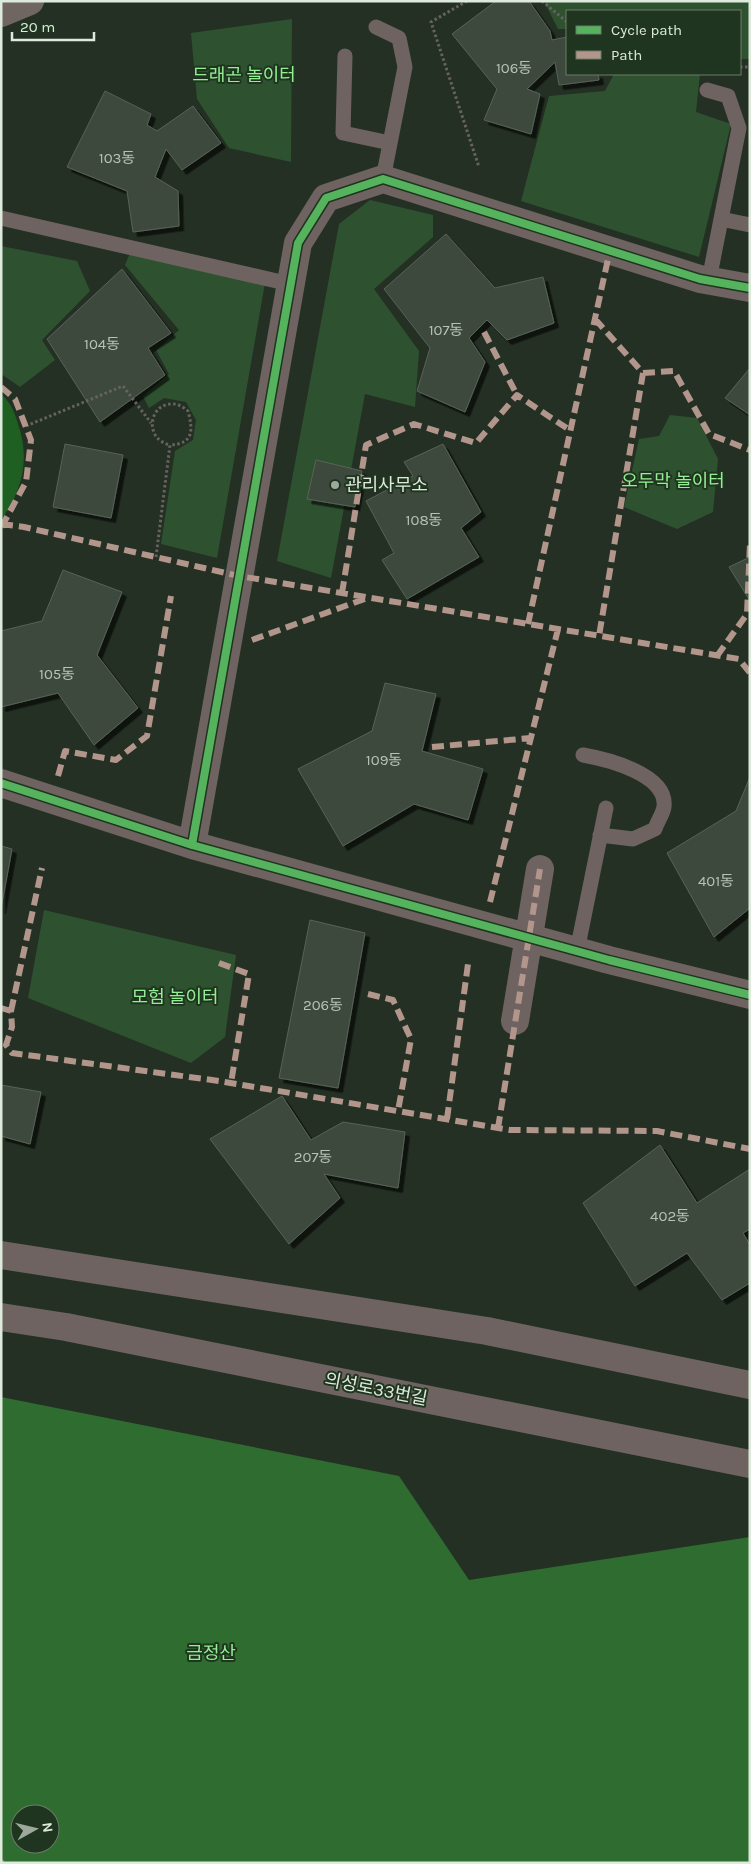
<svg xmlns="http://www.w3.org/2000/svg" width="751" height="1864" font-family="Karla,'Noto Sans KR',sans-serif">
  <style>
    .green { fill: #2e522f }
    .forest { fill: #2e6c30; fill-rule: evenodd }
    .water { fill: #1f6022 }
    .building { fill: #3d483d; stroke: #586358; filter: url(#shadow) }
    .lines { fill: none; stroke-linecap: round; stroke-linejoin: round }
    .path { stroke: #66635e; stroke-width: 3; stroke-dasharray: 2.5 2.5; stroke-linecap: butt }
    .lane { stroke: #6e6361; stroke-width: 15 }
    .street { stroke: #6e6361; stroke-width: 28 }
    .secondary { stroke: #6f6661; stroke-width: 28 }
    .quiet { stroke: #b2968c; stroke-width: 6; stroke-dasharray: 12 6; stroke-linecap: butt }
    .cycleway-casing { stroke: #1f351f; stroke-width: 11 }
    .cycleway { stroke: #56b35d; stroke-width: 8 }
    .poi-dot { fill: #9ca99c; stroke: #1f351f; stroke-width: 2 }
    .labels { text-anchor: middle; stroke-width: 4; stroke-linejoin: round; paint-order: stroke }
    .number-label { font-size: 15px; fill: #b5c2b4 }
    .park-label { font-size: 18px; fill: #94ef94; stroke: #1f351f }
    .poi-label { font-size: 18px; fill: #ddeadc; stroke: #1f351f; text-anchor: start }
    .street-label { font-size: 18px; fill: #ddeadc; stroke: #1f351f }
  </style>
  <defs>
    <filter id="shadow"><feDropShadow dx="4.5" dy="4.5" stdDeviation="0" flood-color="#0009"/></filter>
  </defs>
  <rect width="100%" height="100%" fill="#243024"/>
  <!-- green -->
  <path class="green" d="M544,1H750V59H740V11H567V29H558Z
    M292,19L291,162L229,148L197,99L191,33Z
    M614,74H700L696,112L731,124L699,257L521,201L549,96L605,91Z
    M370,200L433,215V237L374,289L419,351L415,407L365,394L331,578L277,561L339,224Z
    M1,246L77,261L90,291L42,340L55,360L20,387L1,374Z
    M130,253L265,283L217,558L161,544L175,451L193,440L196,420L186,402L164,398L149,408L143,396L169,374L156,350L179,330L125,265Z
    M670,415L697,418L718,459L713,512L677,529L624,507L639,439L659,436Z
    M44,910L236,955L225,1037L191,1063L28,998Z"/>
  <!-- forest -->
  <path class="forest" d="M1,1397L399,1476L469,1580L750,1537V1863H1ZM20,1814H50V1844H20Z"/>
  <!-- water -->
  <path class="water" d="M1,394C11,403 14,411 18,424C30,458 23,490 1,520Z"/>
  <!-- building -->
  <path class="building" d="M496,1H529L550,31L552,40L567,37V74H598L599,80L559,85L555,62L527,89L540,94L531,134L484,120L497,89L452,34Z
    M105,91L151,114L147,125L157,131L193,106L221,143L182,170L166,149L155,177L178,191L179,226L133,232L127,191L67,167Z
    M446,234L495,288L543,277L554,323L507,340L487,320L469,338L485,362L465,412L417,391L430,348L384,289Z
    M122,269L171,333L148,348L165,375L100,422L47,339Z
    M750,368V415L725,398Z
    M65,444L123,455L111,518L53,507Z
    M443,444L481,512L461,528L479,557L407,599L382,560L394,553L366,501L413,476L404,462Z
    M316,460L362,471L355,507L307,499Z
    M750,557V601L729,567Z
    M63,570L122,592L97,655L138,708L94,745L58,693L1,707V631L42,621Z
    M385,683L436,694L422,751L483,769L468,820L414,804L343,846L298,769L372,731Z
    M750,777V908L714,937L667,853L736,811Z
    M1,846L12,849L1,909Z
    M310,920L365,933L338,1088L279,1078Z
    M1,1085L41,1092L30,1144L1,1136Z
    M282,1096L311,1140L343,1122L405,1132L398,1188L324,1174L340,1198L289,1244L210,1139Z
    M660,1145L697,1203L750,1169V1229L743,1233L750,1245V1283L722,1300L687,1253L635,1286L583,1203Z"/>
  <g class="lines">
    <!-- path -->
    <path class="path" d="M467,1L431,22L479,167
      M542,1L567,22
      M740,67H750
      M26,426L123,386L151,423
      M156,557L170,445C194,444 193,430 188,411C184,408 179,404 174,404C149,402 143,439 170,445"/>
    <!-- lane -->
    <path class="lane" d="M376,27L399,38L405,67L383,179
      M345,56L343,133L390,143
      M707,90L728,96L739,128L709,280
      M1,218L290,284
      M721,219L750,225
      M583,755C606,759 668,774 664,807C663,814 657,822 655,829L633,839L600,835
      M577,951L606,808"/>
    <!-- street -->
    <path class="street" d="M1,783L192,845L609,960L750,995
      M192,845L298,243L326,198L383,179L700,279L750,288
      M515,1021L540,869
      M1,1255L487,1331L750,1385
      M1,1317L66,1327L750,1464"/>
    <!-- secondary -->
    <path class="secondary" d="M1,13L30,1"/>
    <!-- quiet -->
    <path class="quiet" d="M595,319L643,373L599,636
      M484,332L517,395
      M643,373L674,371L709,434L750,450
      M1,387L15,399L31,440L26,482L1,528
      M1,524L24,527L239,576L739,659L750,673
      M342,593L366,445L414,424L476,443L517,395L571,431
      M528,624L610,250
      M252,640L367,598
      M717,656L747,614L750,543
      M432,747L531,738
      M58,776L65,751L116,760L147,736L171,596
      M490,902L558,629
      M219,963L249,974L231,1083
      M368,994L393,1000L411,1039L398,1111
      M1,1008L11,1011L12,1027L6,1045L12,1053L219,1081L510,1130L657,1131L750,1149
      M11,1011L42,868
      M447,1119L468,964
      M498,1128L540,869
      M1,1862L2,1863"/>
    <!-- cycleway casing -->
    <g class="cycleway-casing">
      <path id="cycleway" d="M1,783L192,845L609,960L750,995
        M192,845L298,243L326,198L383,179L700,279L750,288"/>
    </g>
    <!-- cycleway -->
    <use href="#cycleway" class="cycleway"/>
  </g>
  <!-- markers -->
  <circle class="poi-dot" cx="335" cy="485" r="5"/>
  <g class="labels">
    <!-- number labels -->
    <g class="number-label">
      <text x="514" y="73">106동</text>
      <text x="117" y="163">103동</text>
      <text x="446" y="335">107동</text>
      <text x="102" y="349">104동</text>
      <text x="424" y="525">108동</text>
      <text x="57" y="679">105동</text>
      <text x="384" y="765">109동</text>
      <text x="716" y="886">401동</text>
      <text x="323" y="1010">206동</text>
      <text x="313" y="1162">207동</text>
      <text x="670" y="1221">402동</text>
    </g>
    <!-- park labels -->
    <g class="park-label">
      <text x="244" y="81">드래곤 놀이터</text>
      <text x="673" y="487">오두막 놀이터</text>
      <text x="175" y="1003">모험 놀이터</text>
      <text x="211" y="1659">금정산</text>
    </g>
    <!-- poi labels -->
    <g class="poi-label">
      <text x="345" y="491">관리사무소</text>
    </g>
    <!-- street labels -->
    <g class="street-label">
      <text transform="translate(376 1389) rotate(11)" y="6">의성로33번길</text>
    </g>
  </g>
  <!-- border -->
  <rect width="751" height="1864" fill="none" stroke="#ddeadc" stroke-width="5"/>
  <!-- legend -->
  <rect x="566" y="10" width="175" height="65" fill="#1f351f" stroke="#6b7d6b"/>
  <rect x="576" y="26" width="25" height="8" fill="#56b35d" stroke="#6b7d6b"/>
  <text x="611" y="35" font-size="15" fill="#ddeadc">Cycle path</text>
  <rect x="576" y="51" width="25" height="8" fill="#b2968c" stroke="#6b7d6b"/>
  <text x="611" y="60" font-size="15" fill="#ddeadc">Path</text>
  <!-- north arrow -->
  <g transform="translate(35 1829) rotate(82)"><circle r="24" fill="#1f351f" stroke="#6b7d6b"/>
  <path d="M0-4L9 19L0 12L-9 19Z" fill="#9ca99c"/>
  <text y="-8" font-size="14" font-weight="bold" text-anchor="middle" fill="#ddeadc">N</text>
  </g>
  <!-- scale -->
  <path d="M12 32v8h82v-8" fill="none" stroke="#ddeadc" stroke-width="2.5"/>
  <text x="20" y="32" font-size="15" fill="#ddeadc" stroke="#1f351f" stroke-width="4" paint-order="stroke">20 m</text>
</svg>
